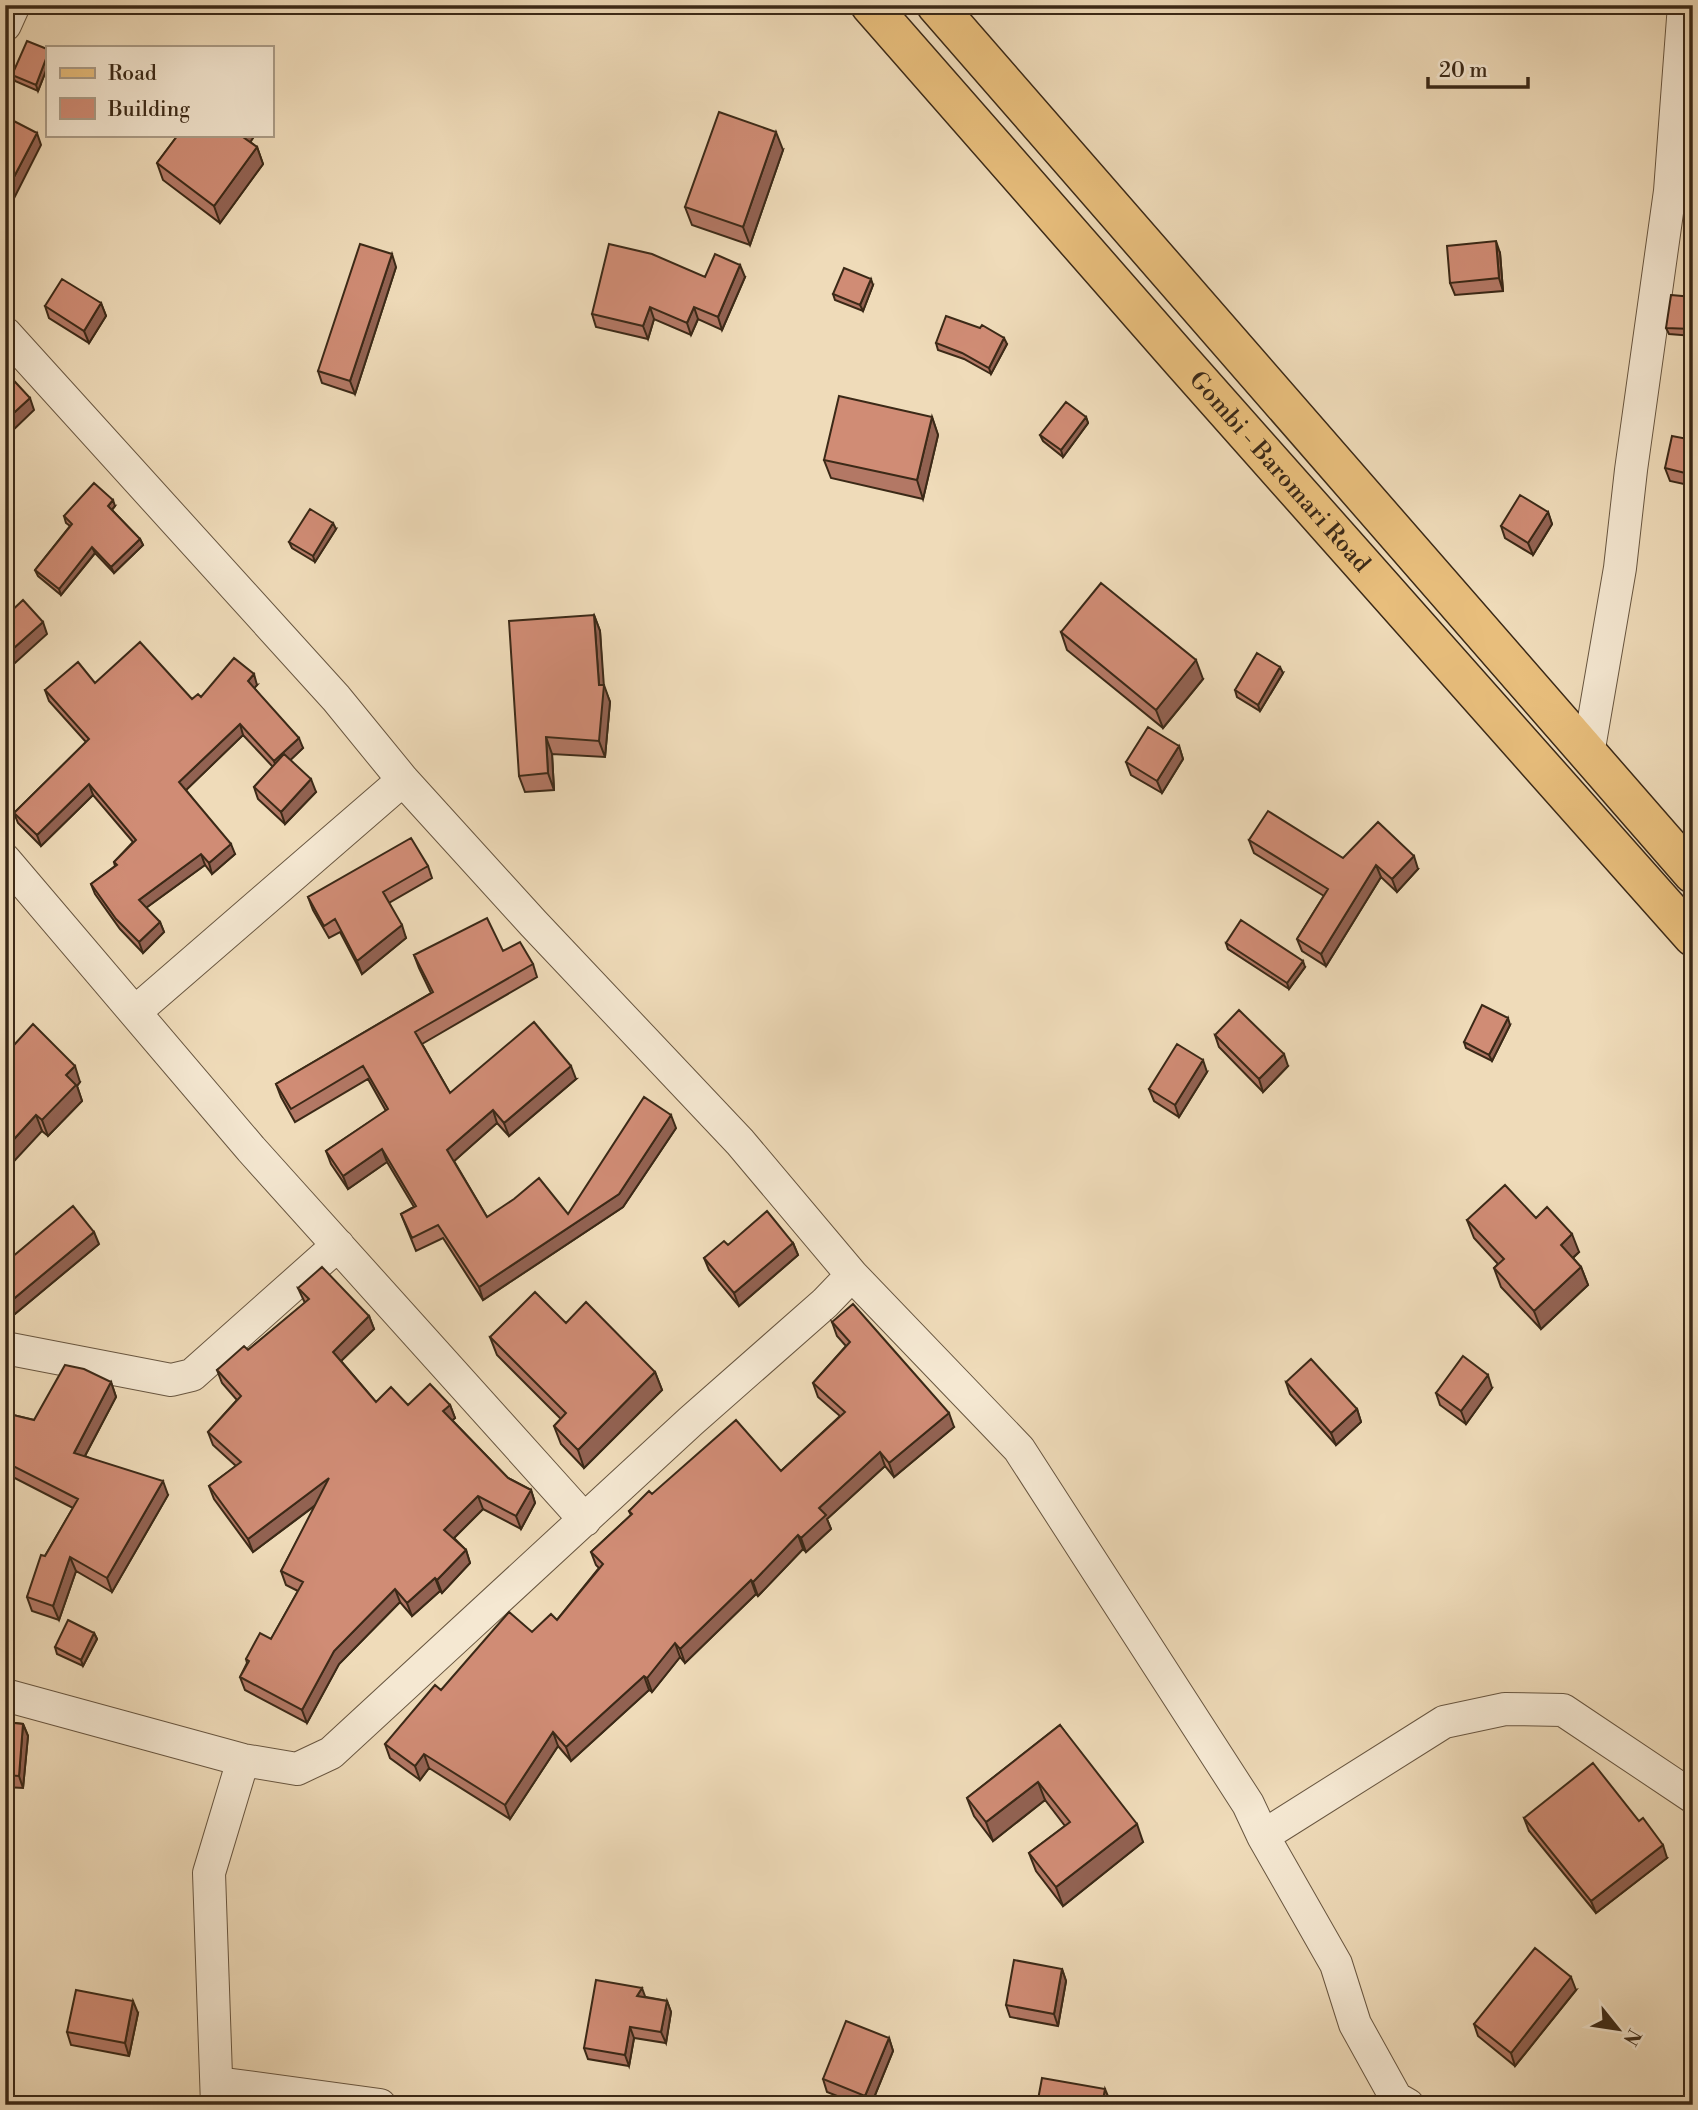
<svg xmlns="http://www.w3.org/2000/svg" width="1698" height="2110" font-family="'Libre Bodoni',serif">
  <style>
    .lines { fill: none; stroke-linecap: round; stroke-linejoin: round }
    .minor-casing { stroke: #685640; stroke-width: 34 }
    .major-casing { stroke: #3b2917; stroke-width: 41 }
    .minor { stroke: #f5e8d2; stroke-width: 32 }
    .major { stroke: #e8be7c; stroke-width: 38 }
    .wall { fill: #b37865; stroke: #3b2917; stroke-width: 2 }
    .shaded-wall { fill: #926252; stroke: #3b2917; stroke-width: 2 }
    .building { fill: #d08c75; stroke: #3b2917; stroke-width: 2 }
    .labels { text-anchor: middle; stroke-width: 6; stroke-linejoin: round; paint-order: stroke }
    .street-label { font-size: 24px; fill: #3b2917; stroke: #f5e8d2 }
  </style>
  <rect width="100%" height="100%" fill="#efdbb9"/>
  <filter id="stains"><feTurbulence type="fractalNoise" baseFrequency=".00286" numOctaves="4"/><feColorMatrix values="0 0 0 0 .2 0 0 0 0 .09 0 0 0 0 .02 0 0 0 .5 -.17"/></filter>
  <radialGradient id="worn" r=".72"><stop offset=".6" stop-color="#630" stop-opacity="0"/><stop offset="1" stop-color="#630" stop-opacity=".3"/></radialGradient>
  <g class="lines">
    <!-- minor casing -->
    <g class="minor-casing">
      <path id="minor" d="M5,25L14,5
        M5,333L336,698L403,780L533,923L740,1142L852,1275L1019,1449L1248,1804L1263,1836L1336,1964L1355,2024L1396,2098L1408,2105
        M1588,754L1620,568L1631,470L1670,191L1684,5
        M5,860L251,1149L585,1520
        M135,1012L403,780
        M5,1348L171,1380L192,1375L338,1245
        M5,1695L243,1760L297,1769L331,1753L691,1421L825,1303L852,1275
        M1263,1836L1444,1722L1505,1709L1563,1710L1693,1797
        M217,2083L380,2105
        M217,2105L209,1873L243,1760"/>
    </g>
    <!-- major casing -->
    <g class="major-casing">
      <g id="major">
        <path id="s1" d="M870,5L1181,360L1693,937"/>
        <path d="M936,5L1693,874"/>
      </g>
    </g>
    <!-- minor -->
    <use href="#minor" class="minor"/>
    <!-- major -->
    <use href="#major" class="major"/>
  </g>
  <!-- wall -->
  <path class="wall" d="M47,49V68L38,91L15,81L12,75Z
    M178,135H255L250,142L257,147L263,164L220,223L163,180L157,163Z
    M1693,138V179H1689L1685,166Z
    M783,150L750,245L692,225L685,207Z
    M1500,253L1503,291L1455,295L1450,283Z
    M396,267L355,394L322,383L318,371Z
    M705,277H745L722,330L698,319L691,335L654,319L648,339L596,327L592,314Z
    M873,285L863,311L835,300L833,294Z
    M1693,297V336L1669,334L1666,328Z
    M101,303L106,316L89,343L49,318L45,306Z
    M980,328L1007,344L991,374L964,359L938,350L936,343Z
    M932,417L938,435L923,499L831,478L824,460Z
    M1086,417L1088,423L1063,457L1043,441L1040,435Z
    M1693,440V486L1670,481L1665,468Z
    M115,506L112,510L140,539L143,545L114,573L95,553L61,595L38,576L35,570L70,526L66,523L64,516Z
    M1548,512L1552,524L1533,555L1505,538L1501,526Z
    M336,529L315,562L292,548L289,542Z
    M594,615L600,631L603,685L610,702L605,757L552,754L554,790L525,792L519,776Z
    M1061,632L1203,679L1163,728L1067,650Z
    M1283,673L1260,711L1237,697L1235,690Z
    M95,683L192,699L257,685L254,688L303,748L290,760L316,792L285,824L258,799L254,787L273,767L243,735L186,790L235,854L212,874L205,865L146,908L160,922L164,932L143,953L120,929L95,894L91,884L115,866L114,862L133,842L93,795L41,846L18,823L14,813L86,742L49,701L45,690Z
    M1179,746L1183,759L1162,793L1131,775L1126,762Z
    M1249,840L1343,858L1418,869L1397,892L1381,877L1326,966L1302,951L1297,939L1324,896L1254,853Z
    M428,866L432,878L389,903L406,938L362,974L340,932L329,938L313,910L308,897Z
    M1226,943L1305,967L1289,989L1228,949Z
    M503,951L533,964L537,977L422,1044L450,1093L576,1079L509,1136L497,1123L454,1161L487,1217L568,1214L676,1128L623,1207L483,1300L443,1238L416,1251L401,1214L414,1207L387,1162L348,1189L331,1164L326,1151L386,1111L368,1079L295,1122L281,1097L276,1084L431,993L419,968L414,955Z
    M1510,1025L1492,1061L1466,1048L1464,1042Z
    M1215,1035L1288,1066L1263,1092L1219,1047Z
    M5,1055L80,1082L77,1086L82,1101L48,1136L42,1131Z
    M1207,1072L1179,1117L1154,1101L1149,1089Z
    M1536,1218L1579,1252L1573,1258L1581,1267L1588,1285L1541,1329L1501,1287L1494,1268L1498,1264L1474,1238L1467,1220Z
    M793,1243L798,1255L739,1306L709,1270L704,1258L728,1245Z
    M99,1244L10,1318L5,1313V1263Z
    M298,1288L369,1316L374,1329L341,1361L376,1402L408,1405H450L455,1418L452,1420L508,1478L531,1490L535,1503L521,1529L483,1509L454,1538L466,1550L470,1563L442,1593L440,1591L412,1616L400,1602L339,1664L307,1723L245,1690L240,1677L247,1663L246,1659L271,1639L298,1591L286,1585L281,1571L316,1505L253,1552L214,1499L209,1486L236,1466L213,1445L208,1432L237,1400L222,1383L217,1370L248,1350L305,1303Z
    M832,1322L954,1427L894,1477L885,1466L827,1519L831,1529L806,1552L803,1549L758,1596L756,1594L685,1663L680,1657L652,1692L649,1690L571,1761L558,1746L510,1819L429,1768L420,1780L390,1758L385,1744L441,1690L532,1632L557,1620L599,1568L596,1565L591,1552L631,1515L629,1511L652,1494L781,1471L840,1416L818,1397L813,1383L846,1346L837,1336Z
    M490,1337L655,1372L662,1390L584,1468L561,1444L554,1426L561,1419L497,1355Z
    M111,1382L116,1397L85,1456L168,1495L112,1592L76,1571L59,1620L32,1611L27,1597L45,1556L73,1508L7,1474L5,1482V1413L34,1420Z
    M1286,1382L1357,1409L1361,1422L1336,1445L1290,1394Z
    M1492,1388L1466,1424L1440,1405L1436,1393Z
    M94,1633L97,1639L83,1666L57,1654L55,1647Z
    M5,1722L23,1724L28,1736L23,1788L5,1787Z
    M1060,1725L1143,1842L1063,1906L1036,1871L1029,1853L1065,1826L1045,1800L993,1841L974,1816L967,1798Z
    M1524,1818L1667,1858L1596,1913L1529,1831Z
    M1062,1969L1066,1981L1058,2026L1010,2017L1006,2005Z
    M1576,1990L1515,2066L1478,2036L1474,2024Z
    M646,1997L667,2001L671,2012L666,2043L634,2038L629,2066L588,2059L584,2048Z
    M138,2013L129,2056L71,2045L67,2032Z
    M889,2038L893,2051L871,2105H860L827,2092L823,2079Z"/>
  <!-- shaded-wall -->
  <path class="shaded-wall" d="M47,56V68L38,91L36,85Z
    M776,132L783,150L750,245L743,227Z
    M37,133L41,145L5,216V194Z
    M239,135H255L245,150Z
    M257,147L263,164L220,223L214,206Z
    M1496,241L1500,253L1503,291L1499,278Z
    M392,254L396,267L355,394L350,381Z
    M740,265L745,277L722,330L718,317Z
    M871,279L873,285L863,311L860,305Z
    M101,303L106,316L89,343L84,331Z
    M650,307L654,319L648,339L643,326Z
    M694,307L698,319L691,335L687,323Z
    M1004,338L1007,344L991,374L989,368Z
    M30,398L34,410L8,435L5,428V421Z
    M932,417L938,435L923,499L917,480Z
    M1086,417L1088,423L1063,457L1061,450Z
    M113,500L115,506L110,512L108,506Z
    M1548,512L1552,524L1533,555L1528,543Z
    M333,523L336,529L315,562L313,556Z
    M140,539L143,545L114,573L111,567Z
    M92,547L95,553L61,595L59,589Z
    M594,615L600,631L604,687V685L610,702L605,757L599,741V685Z
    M43,622L47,634L5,672V656Z
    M1196,660L1203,679L1163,728L1156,710Z
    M1280,667L1283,673L1260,711L1258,705Z
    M254,674L257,685L251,692L248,681Z
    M240,724L243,735L183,793L179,782Z
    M546,737L552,754L554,790L548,773Z
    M299,738L303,748L278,772L274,761Z
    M1179,746L1183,759L1162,793L1157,781Z
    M311,779L316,792L285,824L281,812Z
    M89,784L93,795L41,846L37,835Z
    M231,844L235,854L212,874L209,863Z
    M201,854L205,865L143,910L139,900Z
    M1414,856L1418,869L1397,892L1392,879Z
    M1376,865L1381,877L1326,966L1321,954Z
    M160,922L164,932L143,953L139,942Z
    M402,925L406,938L362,974L357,961Z
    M1303,961L1305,967L1289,989L1287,983Z
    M8,1015L12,1027L5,1032V1017Z
    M1508,1018L1510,1025L1492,1061L1489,1055Z
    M1284,1054L1288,1066L1263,1092L1259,1079Z
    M1203,1060L1207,1072L1179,1117L1175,1105Z
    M75,1066L80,1082L77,1086L82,1101L48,1136L42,1120L66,1075Z
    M571,1066L576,1079L509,1136L504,1123Z
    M493,1110L497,1123L452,1163L447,1150Z
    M36,1115L42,1131L5,1171V1149Z
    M671,1115L676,1128L623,1207L483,1300L479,1287L619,1194Z
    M382,1149L387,1162L348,1189L343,1176Z
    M94,1232L99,1244L10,1318L5,1306Z
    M1572,1234L1579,1252L1567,1263L1561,1245Z
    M793,1243L798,1255L739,1306L734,1293Z
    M1581,1267L1588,1285L1541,1329L1534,1311Z
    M369,1316L374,1329L337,1365L333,1352Z
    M655,1372L662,1390L584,1468L578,1450Z
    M1488,1375L1492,1388L1466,1424L1461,1411Z
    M111,1382L116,1397L79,1467L74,1453Z
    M450,1405L455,1418L448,1424L443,1411Z
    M1357,1409L1361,1422L1336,1445L1331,1433Z
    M949,1413L954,1427L894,1477L889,1463Z
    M880,1452L885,1466L827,1519L831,1529L806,1552L801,1538L819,1508Z
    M329,1478L334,1491L253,1552L248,1539Z
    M163,1481L168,1495L112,1592L107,1578Z
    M531,1490L535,1503L521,1529L516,1516Z
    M478,1496L483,1509L449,1543L444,1530Z
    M798,1535L803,1549L758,1596L753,1582Z
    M466,1550L470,1563L442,1593L437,1580Z
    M70,1557L76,1571L59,1620L53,1606Z
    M435,1578L440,1591L412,1616L407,1603Z
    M751,1580L756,1594L685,1663L680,1649Z
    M395,1589L400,1602L339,1664L307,1723L302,1710L334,1651Z
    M94,1633L97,1639L83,1666L81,1660Z
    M675,1643L680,1657L652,1692L647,1678Z
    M644,1676L649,1690L571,1761L566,1747Z
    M23,1724L28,1736L23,1788L19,1776Z
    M553,1732L558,1746L510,1819L505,1805Z
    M424,1754L429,1768L420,1780L415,1766Z
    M1038,1782L1045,1800L993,1841L986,1822Z
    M1137,1824L1143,1842L1063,1906L1056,1887Z
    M1663,1845L1667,1858L1596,1913L1591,1901Z
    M1062,1969L1066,1981L1058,2026L1054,2014Z
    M1571,1977L1576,1990L1515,2066L1511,2053Z
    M642,1988L646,1999L637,1996Z
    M133,2001L138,2013L129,2056L125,2043Z
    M667,2001L671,2012L666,2043L661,2032Z
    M630,2027L634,2038L629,2066L625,2055Z
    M889,2038L893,2051L871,2105H868L865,2096Z
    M1105,2089L1110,2101L1109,2105H1102Z"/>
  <!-- building -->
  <path class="building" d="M27,41L47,49V56L36,85L12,75Z
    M719,112L776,132L743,227L685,207Z
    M8,118L37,133L5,194V122Z
    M178,135H240L257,147L214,206L157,163Z
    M1687,137L1693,138V168L1685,166Z
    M1496,241L1499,278L1450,283L1447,246Z
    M360,244L392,254L350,381L318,371Z
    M609,244L652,254L705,277L715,254L740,265L718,317L694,307L687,323L650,307L643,326L592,314Z
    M844,268L871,279L860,305L833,294Z
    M62,279L101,303L84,331L45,306Z
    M1671,295L1693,297L1692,329L1666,328Z
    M946,316L980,328L982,325L1004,338L989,368L962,353L936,343Z
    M5,371L30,398L5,421Z
    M839,396L932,417L917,480L824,460Z
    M1066,402L1086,417L1061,450L1040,435Z
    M1672,436L1693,440V475L1665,468Z
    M94,483L113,500L108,506L140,539L111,567L92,547L59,589L35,570L72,524L64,516Z
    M1520,495L1548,512L1528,543L1501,526Z
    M310,509L333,523L313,556L289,542Z
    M1101,583L1196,660L1156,710L1061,632Z
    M23,600L43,622L5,656V617Z
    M594,615L599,685H604L599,741L546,737L548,773L519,776L509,621Z
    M140,642L192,699L198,694L201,697L234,658L254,674L248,681L299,738L274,761L240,724L179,782L231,844L209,863L201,854L139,900L160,922L139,942L116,919L91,884L117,865L114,862L136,840L89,784L37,835L14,813L89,739L45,690L78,662L95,683Z
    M1257,653L1280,667L1258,705L1235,690Z
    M1148,727L1179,746L1157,781L1126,762Z
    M284,754L311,779L281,812L254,787Z
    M1268,811L1343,858L1378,822L1414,856L1392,879L1376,865L1321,954L1297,939L1328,889L1249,840Z
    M411,838L428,866L383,892L402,925L357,961L335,919L324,926L308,897Z
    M487,918L503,951L520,942L533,964L415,1032L450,1093L534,1022L571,1066L504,1123L493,1110L447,1150L487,1217L514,1199L539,1178L568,1214L644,1097L671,1115L619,1194L479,1287L438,1225L412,1238L401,1214L416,1206L382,1149L343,1176L326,1151L388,1109L363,1066L291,1109L276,1084L433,992L414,955Z
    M1241,920L1303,961L1287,983L1226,943Z
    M1482,1005L1508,1018L1489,1055L1464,1042Z
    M1239,1010L1284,1054L1259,1079L1215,1035Z
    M33,1024L75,1066L66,1075L76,1085L42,1120L36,1115L5,1149V1055Z
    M1177,1044L1203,1060L1175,1105L1149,1089Z
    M1505,1185L1536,1218L1547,1207L1572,1234L1561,1245L1581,1267L1534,1311L1494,1268L1504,1259L1467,1220Z
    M73,1206L94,1232L5,1306V1263Z
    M767,1211L793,1243L734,1293L704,1258L724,1241L728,1245Z
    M322,1267L369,1316L333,1352L376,1402L391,1387L408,1405L430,1384L450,1405L443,1411L508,1478L531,1490L516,1516L478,1496L444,1530L466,1550L437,1580L435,1578L407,1603L395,1589L334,1651L302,1710L240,1677L249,1661L246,1659L260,1633L271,1639L303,1582L281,1571L329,1478L248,1539L209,1486L241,1462L208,1432L241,1396L217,1370L244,1346L248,1350L309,1299L298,1288Z
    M535,1292L566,1323L586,1302L655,1372L578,1450L554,1426L566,1413L490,1337Z
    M853,1304L949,1413L889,1463L880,1452L819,1508L826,1515L801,1538L798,1535L753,1582L751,1580L680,1649L675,1643L647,1678L644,1676L566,1747L553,1732L505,1805L424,1754L415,1766L385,1744L435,1685L441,1690L509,1612L532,1632L551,1614L557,1620L603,1564L591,1552L632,1514L629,1511L649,1491L652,1494L736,1420L781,1471L845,1412L813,1383L850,1342L832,1322Z
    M1463,1356L1488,1375L1461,1411L1436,1393Z
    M1311,1359L1357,1409L1331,1433L1286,1382Z
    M65,1365L84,1369L111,1382L74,1453L163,1481L107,1578L70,1557L53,1606L27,1597L41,1555L45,1556L78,1499L5,1462V1413L34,1420Z
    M68,1620L94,1633L81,1660L55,1647Z
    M5,1722L23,1724L19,1776L5,1775Z
    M1060,1725L1137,1824L1056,1887L1029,1853L1070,1822L1038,1782L986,1822L967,1798Z
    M1593,1763L1639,1821L1643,1818L1663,1845L1591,1901L1524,1818Z
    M1535,1948L1571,1977L1511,2053L1474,2024Z
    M1014,1960L1062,1969L1054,2014L1006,2005Z
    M596,1980L642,1988L637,1996L667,2001L661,2032L630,2027L625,2055L584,2048Z
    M76,1990L133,2001L125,2043L67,2032Z
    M846,2021L889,2038L865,2096L823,2079Z
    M1042,2078L1105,2089L1102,2105H1037Z"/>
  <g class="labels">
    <!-- street labels -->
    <g class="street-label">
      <text dy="8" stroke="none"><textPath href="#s1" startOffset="621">Gombi - Baromari Road</textPath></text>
    </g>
  </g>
  <!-- margin -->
  <rect width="1698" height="2110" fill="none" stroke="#efdbb9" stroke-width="28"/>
  <rect x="7" y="7" width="1684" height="2096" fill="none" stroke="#3b2917" stroke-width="3.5"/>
  <rect x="14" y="14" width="1670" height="2082" fill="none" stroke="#3b2917" stroke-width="2"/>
  <!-- legend -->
  <rect x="46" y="46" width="228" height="91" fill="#f5e8d2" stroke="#ab9c87" stroke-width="2"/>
  <rect x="60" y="68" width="35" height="10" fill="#e8be7c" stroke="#ab9c87" stroke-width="2"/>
  <text x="108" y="80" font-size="21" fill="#3b2917">Road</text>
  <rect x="60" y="98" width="35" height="21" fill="#d08c75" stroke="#ab9c87" stroke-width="2"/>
  <text x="108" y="116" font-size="21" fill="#3b2917">Building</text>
  <!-- north arrow -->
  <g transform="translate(1618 2029) rotate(120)" stroke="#f5e8d2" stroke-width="5" paint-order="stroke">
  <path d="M0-5L12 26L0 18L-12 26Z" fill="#3b2917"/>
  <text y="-10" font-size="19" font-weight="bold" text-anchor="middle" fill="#3b2917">N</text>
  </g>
  <!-- scale -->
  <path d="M1428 77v10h100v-10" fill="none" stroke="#3b2917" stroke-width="3.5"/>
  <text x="1439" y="77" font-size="21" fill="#3b2917" stroke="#f5e8d2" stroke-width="5" paint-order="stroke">20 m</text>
  <rect width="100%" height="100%" filter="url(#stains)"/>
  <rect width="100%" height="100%" fill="url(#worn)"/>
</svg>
